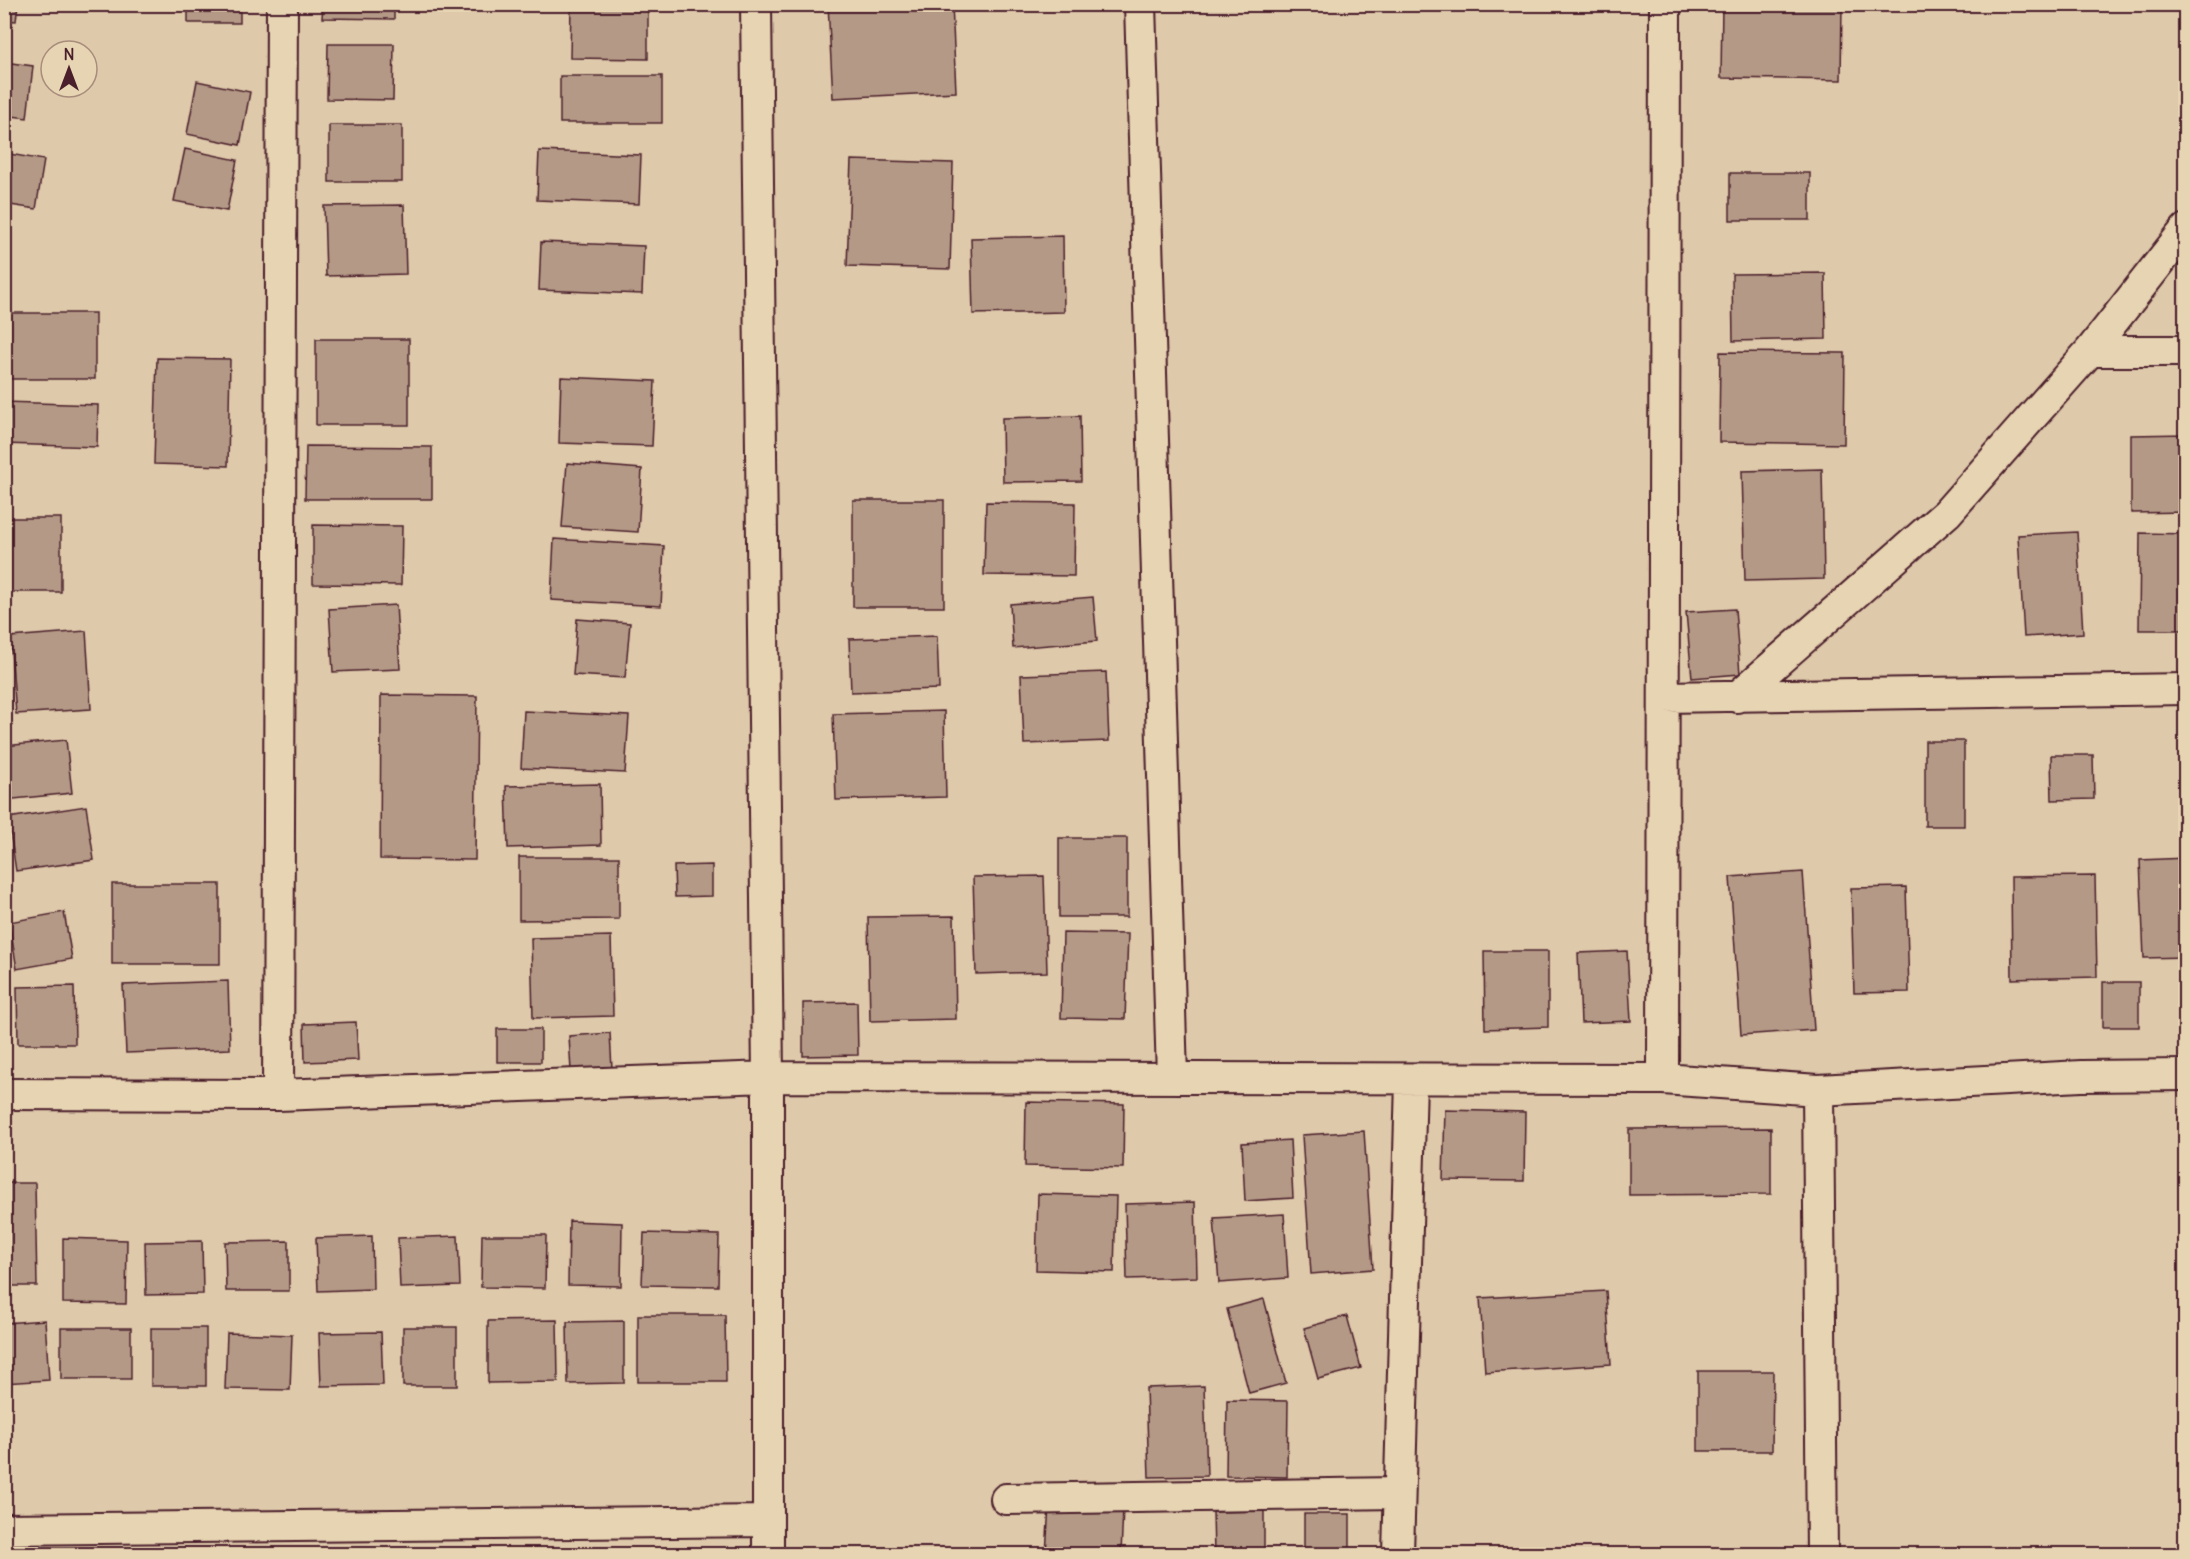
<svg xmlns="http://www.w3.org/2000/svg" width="2190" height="1559" font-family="Delius,sans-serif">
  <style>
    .building { fill: #b49a86; stroke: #4a1f2b; stroke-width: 1.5 }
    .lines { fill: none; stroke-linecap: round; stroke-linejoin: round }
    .street-casing { stroke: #4a1f2b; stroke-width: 34 }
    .street { stroke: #e7d4b2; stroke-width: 30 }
  </style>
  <rect width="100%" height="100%" fill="#dec9aa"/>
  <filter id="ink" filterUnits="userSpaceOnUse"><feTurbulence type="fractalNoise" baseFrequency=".0167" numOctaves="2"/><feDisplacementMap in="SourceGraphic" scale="12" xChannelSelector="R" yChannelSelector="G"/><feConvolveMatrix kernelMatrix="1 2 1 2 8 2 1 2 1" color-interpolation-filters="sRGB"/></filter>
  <g filter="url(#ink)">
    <!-- building -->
    <path class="building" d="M4,4H18L16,21L4,20Z
      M188,4H240V23H188Z
      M323,4H394V19L322,18Z
      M571,4H648V59L570,58Z
      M828,4H952L956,92L833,98Z
      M1722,4H1842L1841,80L1721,78Z
      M328,44H394L393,100L327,99Z
      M4,62L33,66L27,118L4,115Z
      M560,76H662V123H560Z
      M197,81L250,92L240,145L187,134Z
      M329,125H402V182H329Z
      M185,149L237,160L227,211L174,201Z
      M539,151L641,155L639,204L537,200Z
      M4,153L44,160L36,209L4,204Z
      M851,160L953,163L950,269L847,266Z
      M1730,173H1810V220H1730Z
      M404,205L406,274L326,276L324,206Z
      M1063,236L1064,312L973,314L971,238Z
      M541,242L644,246L642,294L539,290Z
      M1825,273L1826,339L1733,341L1732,274Z
      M4,313H95V379H4Z
      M316,339H409V425H316Z
      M1720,352L1845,353L1844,444L1719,442Z
      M157,358L230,359L228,466L154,464Z
      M561,377L655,381L652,446L559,443Z
      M4,402L98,405L97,447L4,444Z
      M1080,416L1081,481L1003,482L1002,418Z
      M2186,434V512L2131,513V435Z
      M306,446L432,447V499H305Z
      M567,463L642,469L638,532L562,527Z
      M1822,469L1824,579L1745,581L1742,471Z
      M853,500H944V607H853Z
      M986,502L1075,503L1074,576L984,575Z
      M4,518H61V592H4Z
      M313,525L402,526L401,585L313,584Z
      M2077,532L2083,633L2024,637L2018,535Z
      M2140,533L2186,534V630H2139Z
      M554,539L664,546L661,606L551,600Z
      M1093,597L1097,641L1013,648L1010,604Z
      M396,605L400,669L333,672L329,609Z
      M1735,609L1740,674L1692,678L1686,612Z
      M577,619L630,623L625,678L573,675Z
      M86,631L91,709L16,714L10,637Z
      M937,636L939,689L851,692L849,639Z
      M1106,672L1109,741L1024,744L1021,675Z
      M381,695L477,696L475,860L380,859Z
      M524,711L629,716L625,773L521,768Z
      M944,711L946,797L836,800L833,714Z
      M66,740L72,793L4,800V746Z
      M1925,741H1964V826H1925Z
      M2051,755H2093L2094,799L2052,800Z
      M600,784L601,845L508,848L506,786Z
      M86,806L94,860L16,871L8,818Z
      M1059,838H1127V917H1059Z
      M519,857H619V919L519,920Z
      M2186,858V957L2144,958L2140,860Z
      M712,865V896L675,897L674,866Z
      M1803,872L1814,1030L1741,1035L1730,877Z
      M1044,876L1047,972L976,974L973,877Z
      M2095,876L2097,977L2012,979L2011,877Z
      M112,884H220V964H112Z
      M1906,887L1909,992L1854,993L1851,888Z
      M64,912L72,959L17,969L9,922Z
      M954,916L956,1019L870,1021L868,917Z
      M1063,933L1128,934L1125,1019L1061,1018Z
      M611,936L613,1016L533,1018L531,938Z
      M1484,951H1548V1027L1485,1029Z
      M1627,951L1631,1021L1581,1023L1578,953Z
      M228,981L230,1049L126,1053L123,985Z
      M2103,982H2139V1027H2103Z
      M74,986L75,1044H18L17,987Z
      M857,1002L858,1055L803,1056V1003Z
      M356,1022L358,1060L305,1062L304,1024Z
      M497,1029H541V1062H497Z
      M610,1033L612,1069L571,1071L569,1036Z
      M1026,1102L1124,1104L1123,1168L1025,1166Z
      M1445,1110L1525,1112L1524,1181L1443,1180Z
      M1771,1128V1194L1629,1195V1129Z
      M1364,1131L1373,1269L1311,1274L1302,1135Z
      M1290,1140L1293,1198L1245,1201L1242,1143Z
      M4,1183H35L37,1286H4Z
      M1038,1194L1116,1196L1114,1272L1036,1270Z
      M1195,1202L1197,1277L1127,1279L1125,1204Z
      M1284,1214L1288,1278L1219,1283L1214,1218Z
      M569,1221L622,1223L621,1286L568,1285Z
      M644,1233L719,1235L718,1286L642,1285Z
      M482,1235H546L545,1288L481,1287Z
      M372,1236L373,1289L318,1291L316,1238Z
      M458,1236L460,1286L400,1288L398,1238Z
      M63,1238L127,1240L126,1304L63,1303Z
      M202,1241L203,1294L146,1295L145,1242Z
      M289,1241V1291H226L225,1242Z
      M1606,1291L1611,1364L1485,1372L1480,1298Z
      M1264,1299L1286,1383L1249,1393L1227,1309Z
      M638,1315H725L726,1382H638Z
      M1347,1316L1361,1368L1318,1379L1304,1328Z
      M45,1320L49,1380L4,1383V1323Z
      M557,1320L558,1382L488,1383V1321Z
      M624,1321V1383L568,1384L567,1322Z
      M403,1327H457V1386H403Z
      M61,1328H131V1379H61Z
      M151,1328H206V1386H151Z
      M381,1332L383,1385L321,1386L319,1333Z
      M227,1333L292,1335L290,1390L225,1389Z
      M1698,1371H1773L1772,1451H1698Z
      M1204,1386L1207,1476L1149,1477L1146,1388Z
      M1227,1400L1288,1401L1287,1477L1226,1476Z
      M1049,1505L1123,1508L1121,1554H1046Z
      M1264,1511V1554H1214L1213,1512Z
      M1304,1514H1350V1554H1304Z
      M2184,1529H2186V1554H2184Z"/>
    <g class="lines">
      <!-- street casing -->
      <g class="street-casing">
        <path id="street" d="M756,4L768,1077V1554
          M1140,4L1172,1077
          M2090,351H2186
          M1664,697L2186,689
          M1737,697L1947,513L2090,351L2186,229
          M1663,1079L1665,4
          M1818,1090L1822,1554
          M4,1094L278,1095L768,1077L1663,1079L1818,1090L2081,1076L2186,1075
          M278,1095L282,4
          M1006,1499L1398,1493
          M4,1529L768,1521
          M1398,1554L1411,1081"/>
      </g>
      <!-- street -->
      <use href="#street" class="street"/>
    </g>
  </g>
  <!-- margin -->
  <rect width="2190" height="1559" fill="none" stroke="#e7d4b2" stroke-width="24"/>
  <rect x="12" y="12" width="2166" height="1535" fill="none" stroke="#4a1f2b" stroke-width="2" filter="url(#ink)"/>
  <!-- north arrow -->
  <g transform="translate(69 69)"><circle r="28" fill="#e7d4b2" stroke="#a88c7c" stroke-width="1.5"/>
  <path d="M0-4.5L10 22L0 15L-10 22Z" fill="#4a1f2b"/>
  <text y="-9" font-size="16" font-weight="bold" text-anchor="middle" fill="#4a1f2b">N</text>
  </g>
</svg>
